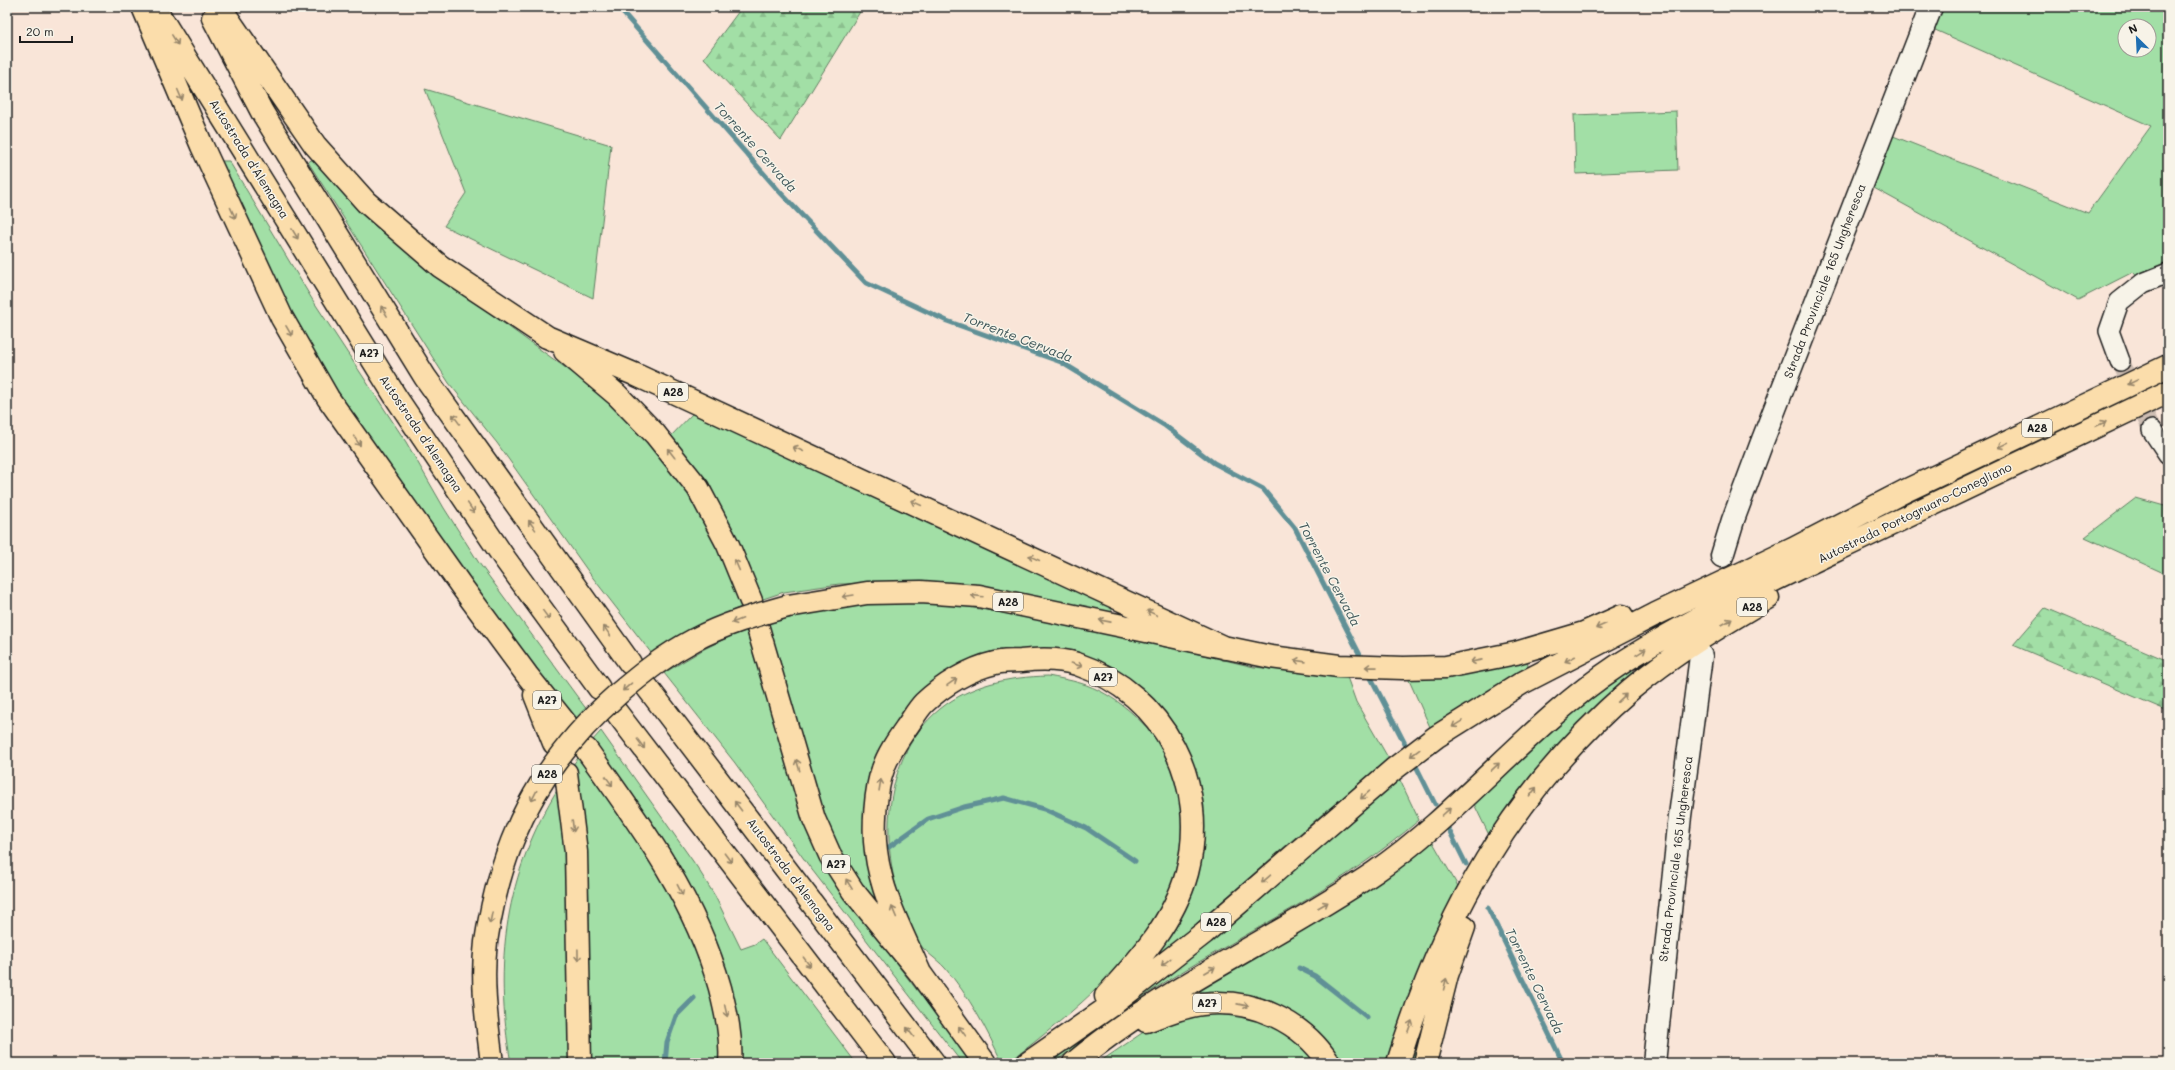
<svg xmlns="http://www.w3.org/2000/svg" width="2175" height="1070" font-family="Mali,sans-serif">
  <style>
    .grass { fill: #a2dfa6; stroke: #5f7e61; fill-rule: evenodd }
    .forest { fill: url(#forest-firs); stroke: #5f7e61 }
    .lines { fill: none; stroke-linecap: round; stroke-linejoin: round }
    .stream { stroke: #609096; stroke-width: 5 }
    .street-tunnel { stroke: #cdbdb2; stroke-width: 19; stroke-dasharray: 19 10; stroke-linecap: butt }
    .street-casing { stroke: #1c1c1c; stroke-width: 22 }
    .secondary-casing { stroke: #1c1c1c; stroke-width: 25 }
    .highway-casing { stroke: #1c1c1c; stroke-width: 25 }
    .street { stroke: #f7f3e8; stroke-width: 19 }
    .secondary { stroke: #f7f3e8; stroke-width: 22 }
    .highway { stroke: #fbddab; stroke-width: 22 }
    .highway-bridge-casing { stroke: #1c1c1c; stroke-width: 25; stroke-linecap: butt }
    .highway-bridge { stroke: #fbddab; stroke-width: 22 }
    .oneway { stroke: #97866b }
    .labels { text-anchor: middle; stroke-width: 3; stroke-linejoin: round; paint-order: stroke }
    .shield { fill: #f7f3e8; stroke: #5e5c59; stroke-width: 1 }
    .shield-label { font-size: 11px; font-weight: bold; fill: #1c1c1c }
    .street-label { font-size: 12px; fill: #1c1c1c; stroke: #f7f3e8 }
    .water-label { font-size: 13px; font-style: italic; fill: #3e5659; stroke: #f7f3e8 }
  </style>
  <defs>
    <pattern id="forest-firs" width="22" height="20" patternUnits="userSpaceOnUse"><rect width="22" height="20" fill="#a2dfa6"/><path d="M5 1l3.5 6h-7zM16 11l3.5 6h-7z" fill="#8bbf8e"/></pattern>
  </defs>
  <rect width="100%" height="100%" fill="#f9e5d8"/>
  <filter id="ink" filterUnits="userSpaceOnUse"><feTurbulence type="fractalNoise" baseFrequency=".025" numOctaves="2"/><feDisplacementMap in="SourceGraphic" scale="8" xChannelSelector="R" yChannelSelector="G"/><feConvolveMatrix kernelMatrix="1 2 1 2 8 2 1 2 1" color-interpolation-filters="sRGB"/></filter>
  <g filter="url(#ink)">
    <!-- grass -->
    <path class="grass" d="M1931,7H2168V273L2143,283L2133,272L2078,300L1863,182L1883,132L2088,213L2151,126L1924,25ZM2125,26H2149V50H2125Z
      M425,89L611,145L593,298L444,226L466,193Z
      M1676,111L1678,170L1576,174L1574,115Z
      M315,158L441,278L581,379L618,409L656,448L683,483L708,524L743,606L700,625L652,654L590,574L497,443L449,383L308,162Z
      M219,161H229L312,299L406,442L444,508L479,563L587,710L575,724L339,399L293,317Z
      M693,413L1113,607L1110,615L898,583L839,584L784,592L760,600L670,437Z
      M2136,498L2168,507V575L2085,537Z
      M899,600L944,603L1076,625L1254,667L1347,677L1356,702L1390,761L1326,811L1175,942L1159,953L1156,952L1198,792L1116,678L1002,660L905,720L869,840L871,884L878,900L873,905L855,878L823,819L767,621L791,615Z
      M750,627L840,887L873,933L973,1063H962L809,866L735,763L664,673L704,649Z
      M1527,657L1528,666L1430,727L1408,678Z
      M1630,669L1634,672L1567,735L1530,776L1489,835L1473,802L1545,730Z
      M1048,676C1058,678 1070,680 1080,683C1113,692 1151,725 1166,755C1229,889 1103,989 1009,1062L1007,1060L1002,1063C987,1029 969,996 945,968C936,958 924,952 917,940C878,871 874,763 940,709C971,684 1009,677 1048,676Z
      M601,731L697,867L715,896L741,949L755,944L762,939L856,1063H738L715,940L703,911L669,850L591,742Z
      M580,755L669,886L715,994L720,1063H592C583,964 599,862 573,765Z
      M1399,778L1419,820C1349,881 1265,923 1185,970C1139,997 1096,1030 1054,1063H1044Z
      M559,787L569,828L571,1063H511C493,965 505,873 559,787Z
      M1431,839L1459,888L1389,1063H1340C1325,1037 1296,1008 1265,1001C1244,997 1220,997 1198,994L1196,992Z
      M1242,1012L1289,1033L1319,1063H1098L1145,1031L1194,1014Z
      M1428,1016L1420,1063H1409L1424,1017Z"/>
    <!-- forest -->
    <path class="forest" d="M742,7H863L781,140L704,58Z
      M2045,608L2168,661V711L2013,645Z"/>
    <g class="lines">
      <!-- stream -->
      <path class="stream" d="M618,7L779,191L866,283L947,321L1061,362L1164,425L1214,463L1263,489L1295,528L1363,661
        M1368,672L1405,744
        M1417,768L1435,804
        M1448,828L1466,864
        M889,847L928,819L964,807L1004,798L1044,809L1086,828L1135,861
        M1488,908L1563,1063
        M1299,968L1315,976L1367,1017
        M665,1063L667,1042L676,1016L694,998"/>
      <!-- street-tunnel -->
      <path class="street-tunnel" d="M2120,361L2152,430"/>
      <!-- street casing -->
      <g class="street-casing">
        <path id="street" d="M2120,361L2109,331L2119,302L2143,283L2168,273
          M2152,430L2168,454"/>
      </g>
      <!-- secondary casing -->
      <g class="secondary-casing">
        <path id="secondary" d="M1722,556L1733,520L1762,442L1931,7
          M1654,1063L1680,816L1701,656"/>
      </g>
      <!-- highway casing -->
      <g class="highway-casing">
        <path id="highway" d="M143,7L202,146L282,318L328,398L462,587L527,675L567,725
          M220,7L315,145L366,202L440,266L547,337L634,374L1225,648
          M156,10L397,399L505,559L599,688
          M213,18L262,112L425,377L630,663
          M565,351L617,395L655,434L698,488L728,545L751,601
          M788,606L867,593L921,592L979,596L1271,657L1339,666L1403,668L1446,667L1516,653L1584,633L1622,616
          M758,628L814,819L830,855L853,891L920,973L985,1063
          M647,687L934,1063
          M535,695L554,743
          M617,713L885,1063
          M586,749C640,824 695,898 720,988C726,1012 732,1038 730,1063
          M566,773L576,852L580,1063
          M920,973C903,934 881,894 876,851C873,830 875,790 883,769C888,754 897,741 906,728C912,720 917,710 924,703C943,685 969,669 995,663C1003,661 1013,661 1021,661C1038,659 1061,659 1077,664C1165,694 1210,785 1187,873C1174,921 1139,960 1106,996
          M1146,1021C1165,1014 1183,1006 1202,1004C1252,998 1302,1021 1329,1063
          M1028,1063L1113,1004L1204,933L1394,769L1436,737L1522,683L1656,614L1793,549L1905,491L2168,366
          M1074,1063C1166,986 1277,939 1375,872C1462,812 1528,725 1617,666C1693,617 1776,579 1858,540C1961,491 2064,441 2168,392
          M1398,1063C1443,915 1512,792 1630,690C1673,654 1720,626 1768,598
          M1425,1063L1447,975L1464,927"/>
      </g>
      <!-- street -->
      <use href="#street" class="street"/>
      <!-- secondary -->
      <use href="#secondary" class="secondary"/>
      <!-- highway -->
      <use href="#highway" class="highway"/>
      <!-- highway-bridge casing -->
      <g class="highway-bridge-casing">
        <path id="highway-bridge" d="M492,1063C487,1023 481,982 486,942C501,840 540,763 618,694C644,672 664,656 694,640C724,624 756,615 788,606"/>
      </g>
      <!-- highway-bridge -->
      <use href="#highway-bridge" class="highway-bridge"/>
    </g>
    <!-- one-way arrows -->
    <defs><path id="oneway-shaft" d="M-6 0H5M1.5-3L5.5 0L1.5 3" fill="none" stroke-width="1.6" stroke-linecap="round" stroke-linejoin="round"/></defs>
    <g class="oneway">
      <use href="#oneway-shaft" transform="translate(175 40) rotate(58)"/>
      <use href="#oneway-shaft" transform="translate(180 95) rotate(67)"/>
      <use href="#oneway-shaft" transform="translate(233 213) rotate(65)"/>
      <use href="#oneway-shaft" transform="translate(295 234) rotate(59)"/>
      <use href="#oneway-shaft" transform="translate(384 311) rotate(-122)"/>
      <use href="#oneway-shaft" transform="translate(289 331) rotate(60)"/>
      <use href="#oneway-shaft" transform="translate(2133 382) rotate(154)"/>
      <use href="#oneway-shaft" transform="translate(456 419) rotate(-126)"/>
      <use href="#oneway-shaft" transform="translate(2101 424) rotate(-25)"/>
      <use href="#oneway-shaft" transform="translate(357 441) rotate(55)"/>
      <use href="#oneway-shaft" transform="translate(2003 445) rotate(154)"/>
      <use href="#oneway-shaft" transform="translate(798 449) rotate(-155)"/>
      <use href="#oneway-shaft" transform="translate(671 453) rotate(-128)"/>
      <use href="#oneway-shaft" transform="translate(916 503) rotate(-155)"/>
      <use href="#oneway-shaft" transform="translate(471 508) rotate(56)"/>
      <use href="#oneway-shaft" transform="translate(532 525) rotate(-126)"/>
      <use href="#oneway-shaft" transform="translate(1034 558) rotate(-155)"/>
      <use href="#oneway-shaft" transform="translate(737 565) rotate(-113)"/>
      <use href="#oneway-shaft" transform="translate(848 596) rotate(171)"/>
      <use href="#oneway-shaft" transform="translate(977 596) rotate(-173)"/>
      <use href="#oneway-shaft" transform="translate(1152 613) rotate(-154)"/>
      <use href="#oneway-shaft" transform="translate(546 615) rotate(54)"/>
      <use href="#oneway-shaft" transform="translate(737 621) rotate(159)"/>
      <use href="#oneway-shaft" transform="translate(1105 621) rotate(-169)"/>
      <use href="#oneway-shaft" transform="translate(1727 622) rotate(-30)"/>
      <use href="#oneway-shaft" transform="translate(1601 626) rotate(156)"/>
      <use href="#oneway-shaft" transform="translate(607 631) rotate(-125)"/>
      <use href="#oneway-shaft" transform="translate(1641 652) rotate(-32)"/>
      <use href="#oneway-shaft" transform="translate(1570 659) rotate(153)"/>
      <use href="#oneway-shaft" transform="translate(1300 661) rotate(-172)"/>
      <use href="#oneway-shaft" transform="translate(1476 661) rotate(169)"/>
      <use href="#oneway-shaft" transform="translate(1077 665) rotate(19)"/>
      <use href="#oneway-shaft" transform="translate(1371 667) rotate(-179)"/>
      <use href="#oneway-shaft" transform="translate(952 682) rotate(-35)"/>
      <use href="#oneway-shaft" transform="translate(627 687) rotate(139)"/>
      <use href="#oneway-shaft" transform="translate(1622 698) rotate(-43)"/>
      <use href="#oneway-shaft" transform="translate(1457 724) rotate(148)"/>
      <use href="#oneway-shaft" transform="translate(641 744) rotate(53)"/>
      <use href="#oneway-shaft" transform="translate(1415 753) rotate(143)"/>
      <use href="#oneway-shaft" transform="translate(798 765) rotate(-107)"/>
      <use href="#oneway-shaft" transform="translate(1495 767) rotate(-43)"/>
      <use href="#oneway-shaft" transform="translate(609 781) rotate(54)"/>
      <use href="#oneway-shaft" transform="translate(880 785) rotate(-81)"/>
      <use href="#oneway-shaft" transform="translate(1533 792) rotate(-53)"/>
      <use href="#oneway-shaft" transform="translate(1365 795) rotate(139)"/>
      <use href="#oneway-shaft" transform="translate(534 796) rotate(117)"/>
      <use href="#oneway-shaft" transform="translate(738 806) rotate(-127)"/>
      <use href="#oneway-shaft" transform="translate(1446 812) rotate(-42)"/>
      <use href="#oneway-shaft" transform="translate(573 826) rotate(83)"/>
      <use href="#oneway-shaft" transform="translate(728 858) rotate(53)"/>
      <use href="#oneway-shaft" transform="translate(1266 879) rotate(139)"/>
      <use href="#oneway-shaft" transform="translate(849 884) rotate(-122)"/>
      <use href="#oneway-shaft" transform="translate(680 890) rotate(63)"/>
      <use href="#oneway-shaft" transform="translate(1323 905) rotate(-30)"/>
      <use href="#oneway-shaft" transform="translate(894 912) rotate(-113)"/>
      <use href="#oneway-shaft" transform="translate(491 918) rotate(101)"/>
      <use href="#oneway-shaft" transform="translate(578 955) rotate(89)"/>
      <use href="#oneway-shaft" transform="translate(807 962) rotate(53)"/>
      <use href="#oneway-shaft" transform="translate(1166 962) rotate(142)"/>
      <use href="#oneway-shaft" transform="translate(1210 970) rotate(-30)"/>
      <use href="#oneway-shaft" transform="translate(1445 984) rotate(-76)"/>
      <use href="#oneway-shaft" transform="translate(1243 1005) rotate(11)"/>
      <use href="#oneway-shaft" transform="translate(726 1011) rotate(77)"/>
      <use href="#oneway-shaft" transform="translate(1410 1026) rotate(-70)"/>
      <use href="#oneway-shaft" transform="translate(962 1031) rotate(-126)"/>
      <use href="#oneway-shaft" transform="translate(910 1032) rotate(-127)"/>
    </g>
  </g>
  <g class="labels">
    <!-- shield labels -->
    <g class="shield">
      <rect x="355" y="344" width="28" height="18" rx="3"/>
      <rect x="658" y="383" width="30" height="18" rx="3"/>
      <rect x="2022" y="419" width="30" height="18" rx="3"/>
      <rect x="993" y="593" width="30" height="18" rx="3"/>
      <rect x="1737" y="598" width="30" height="18" rx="3"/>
      <rect x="1089" y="668" width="28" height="18" rx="3"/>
      <rect x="533" y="691" width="28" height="18" rx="3"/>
      <rect x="532" y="765" width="30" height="18" rx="3"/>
      <rect x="822" y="855" width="28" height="18" rx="3"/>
      <rect x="1201" y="913" width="30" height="18" rx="3"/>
      <rect x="1193" y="994" width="28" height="18" rx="3"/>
    </g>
    <g class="shield-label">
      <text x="369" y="357">A27</text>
      <text x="673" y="396">A28</text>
      <text x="2037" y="432">A28</text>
      <text x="1008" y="606">A28</text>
      <text x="1752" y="611">A28</text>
      <text x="1103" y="681">A27</text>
      <text x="547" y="704">A27</text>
      <text x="547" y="778">A28</text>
      <text x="836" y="868">A27</text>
      <text x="1216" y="926">A28</text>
      <text x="1207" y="1007">A27</text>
    </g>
    <!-- street labels -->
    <g class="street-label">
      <text transform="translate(249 159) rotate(58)" y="4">Autostrada d'Alemagna</text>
      <text transform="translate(1825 281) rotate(-69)" y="4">Strada Provinciale 165 Ungheresca</text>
      <text transform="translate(421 434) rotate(56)" y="4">Autostrada d'Alemagna</text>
      <text transform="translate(1915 513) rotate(-26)" y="4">Autostrada Portogruaro-Conegliano</text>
      <text transform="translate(1676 859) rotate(-83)" y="4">Strada Provinciale 165 Ungheresca</text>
      <text transform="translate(791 875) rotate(53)" y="4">Autostrada d'Alemagna</text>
    </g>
    <!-- water labels -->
    <g class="water-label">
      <text transform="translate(756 147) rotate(48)" y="5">Torrente Cervada</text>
      <text transform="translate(1018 337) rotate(21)" y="5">Torrente Cervada</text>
      <text transform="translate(1330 574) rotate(62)" y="5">Torrente Cervada</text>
      <text transform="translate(1535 981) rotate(64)" y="5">Torrente Cervada</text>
    </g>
  </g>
  <!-- margin -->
  <rect width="2175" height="1070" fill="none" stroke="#f7f3e8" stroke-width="24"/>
  <rect x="12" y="12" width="2151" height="1046" fill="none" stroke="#1c1c1c" stroke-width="1.5" filter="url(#ink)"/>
  <!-- north arrow -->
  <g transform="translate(2137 38) rotate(336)"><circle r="19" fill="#f7f3e8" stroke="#9f9d96"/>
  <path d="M0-3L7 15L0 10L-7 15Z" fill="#1f6fb2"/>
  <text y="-6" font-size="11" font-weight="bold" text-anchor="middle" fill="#1c1c1c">N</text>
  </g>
  <!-- scale -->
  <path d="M20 36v6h52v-6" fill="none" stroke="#1c1c1c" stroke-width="2"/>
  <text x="26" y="36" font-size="12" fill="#1c1c1c" stroke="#f7f3e8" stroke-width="3" paint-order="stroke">20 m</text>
</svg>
